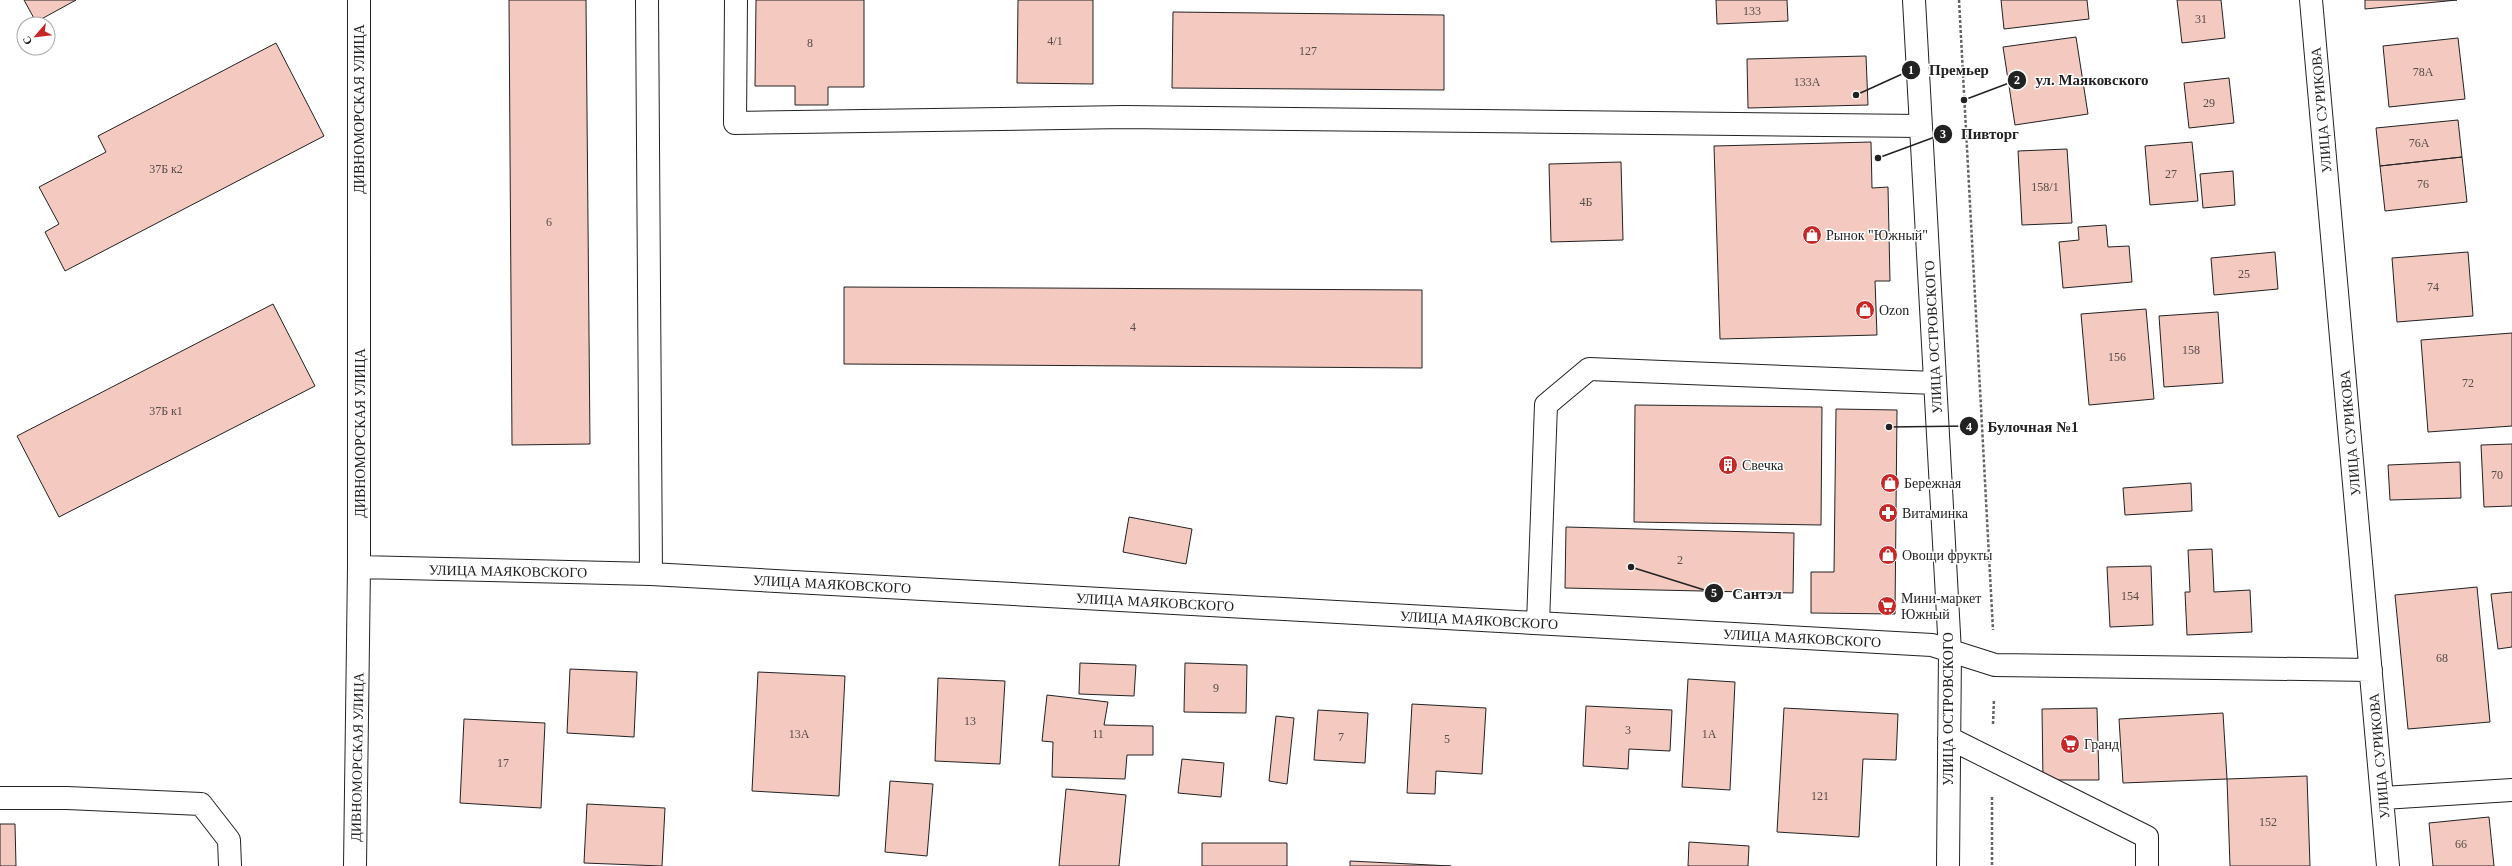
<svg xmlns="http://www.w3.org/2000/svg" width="2512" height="866" font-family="'Times New Roman',serif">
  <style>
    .building { fill: #f3c9c0; stroke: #222 }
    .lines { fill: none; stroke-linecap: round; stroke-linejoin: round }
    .minor-casing { stroke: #222; stroke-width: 24 }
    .path { stroke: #646464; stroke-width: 2.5; stroke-dasharray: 3 2; stroke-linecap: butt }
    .minor { stroke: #fff; stroke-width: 22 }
    .labels { text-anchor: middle; stroke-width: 3; stroke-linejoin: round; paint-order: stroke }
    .number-label { font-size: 12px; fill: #564c4a }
    .street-label { font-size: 14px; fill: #222; stroke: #fff }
    .poi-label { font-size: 14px; fill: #222; stroke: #fff; text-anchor: start }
    .leader { fill: none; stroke: #222; stroke-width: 1.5 }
    .callout-dot { fill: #222; stroke: #fff; stroke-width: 1.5 }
    .mark-label { font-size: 12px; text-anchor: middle; font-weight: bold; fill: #fff }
    .callout-label { font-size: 15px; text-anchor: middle; font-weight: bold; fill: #222; stroke: #fff; stroke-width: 3; stroke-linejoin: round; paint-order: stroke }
  </style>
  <rect width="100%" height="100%" fill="#fff"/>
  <!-- building -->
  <path class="building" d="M24,0H76L36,22Z
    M509,0H586L590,444L512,445Z
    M756,0H864V87H828V105H795V86H755Z
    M1018,0H1093V84L1017,83Z
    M1716,0H1787L1788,21L1717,24Z
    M2001,0H2087L2089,19L2004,29Z
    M2177,0H2221L2225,38L2182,43Z
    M2365,0H2457L2365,9Z
    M1173,12L1444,15V90L1172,88Z
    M2076,37L2088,114L2015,125L2003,47Z
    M2458,38L2465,99L2389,107L2383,46Z
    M276,43L324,136L65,271L45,232L59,224L39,187L106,152L98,136Z
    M1866,56L1868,105L1748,108L1747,59Z
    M2229,78L2234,123L2189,128L2184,83Z
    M2458,120L2462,157L2380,166L2376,128Z
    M1871,142L1872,188L1888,187L1890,281H1875L1877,335L1720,339L1714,146Z
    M2192,142L2198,201L2150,205L2145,146Z
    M2067,149L2072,223L2022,225L2018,151Z
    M2462,157L2467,202L2385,211L2380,166Z
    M1621,162L1623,240L1551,242L1549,164Z
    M2233,171L2235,205L2203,208L2200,174Z
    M2106,225L2108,247L2129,246L2132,282L2063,288L2059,242L2079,240L2078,227Z
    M2275,252L2278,289L2214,295L2211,258Z
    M2468,252L2473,316L2397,322L2392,258Z
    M844,287L1422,290V368L844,364Z
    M273,304L315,386L59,517L17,436Z
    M2146,309L2154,399L2089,405L2081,314Z
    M2218,312L2223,383L2164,387L2159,316Z
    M2512,333V426L2428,432L2421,340Z
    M1635,405L1822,407L1821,525L1634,522Z
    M1836,409L1897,410L1895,614L1811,613V572H1834Z
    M2512,444V506L2484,507L2481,445Z
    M2460,462L2461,498L2390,500L2388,465Z
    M2191,483L2192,511L2125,515L2123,488Z
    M1129,517L1192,529L1186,564L1123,552Z
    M1566,527L1794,533L1793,593L1565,588Z
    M2212,549L2214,592L2250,590L2252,632L2187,635L2185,592H2190L2188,550Z
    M2151,566L2153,625L2110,627L2107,567Z
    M2477,587L2490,722L2408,729L2395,595Z
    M2512,592V647L2498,649L2491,594Z
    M1080,663L1136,665L1134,696L1079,694Z
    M1185,663L1247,665L1246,713L1184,712Z
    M570,669L637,672L634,737L567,733Z
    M758,672L845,676L839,796L752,791Z
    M938,678L1005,681L1000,764L935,761Z
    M1688,679L1735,682L1730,790L1682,787Z
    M1047,695L1108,702L1104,725L1153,726V755H1127L1125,779L1052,777L1053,742L1042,741Z
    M1412,704L1486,708L1482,774L1436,771L1435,794L1407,793Z
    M1586,706L1672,710L1670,751L1629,749L1628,769L1583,766Z
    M1784,708L1898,714L1896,760L1863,759L1859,837L1777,832Z
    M2097,708L2099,780H2043L2042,709Z
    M1318,710L1368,713L1365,763L1314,760Z
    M2223,713L2227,779L2123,783L2119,719Z
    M1276,716L1294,718L1287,784L1269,781Z
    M464,719L545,723L541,808L460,803Z
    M1182,759L1224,763L1221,797L1178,793Z
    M2307,776L2310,866H2230L2227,779Z
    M890,781L933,784L927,856L885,852Z
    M1066,789L1126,795L1119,866H1059Z
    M587,804L665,808L662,866L584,863Z
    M2489,817L2494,866H2433L2429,823Z
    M0,824H15L16,866H0Z
    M1689,842L1749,846L1748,866H1688Z
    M1202,843H1287V866H1202Z
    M1350,861L1451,866H1350Z"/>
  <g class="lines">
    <!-- minor casing -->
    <g class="minor-casing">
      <path id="minor" d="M647,0L651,574
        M736,0L735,123L1124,117L1921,126
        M1914,0L1950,652L1948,866
        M2311,0L2388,866
        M359,567L651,574L1932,645L1995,665L2371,670
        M1538,623L1546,405L1589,369L1935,383
        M1949,738L2147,837V866
        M0,798H67L201,804L229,840L230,866
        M2383,798L2512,790
        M355,866L359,567V0"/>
    </g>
    <!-- path -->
    <path class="path" d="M1959,0L1993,630
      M1993,724L1994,699
      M1992,797V866"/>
    <!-- minor -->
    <use href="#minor" class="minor"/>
  </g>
  <!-- icons -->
  <defs>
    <g id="shop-disc" transform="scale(1)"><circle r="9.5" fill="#c62828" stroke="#fff"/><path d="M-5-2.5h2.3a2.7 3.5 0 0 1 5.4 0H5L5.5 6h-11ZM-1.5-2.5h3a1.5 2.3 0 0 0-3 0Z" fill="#fff"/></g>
    <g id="building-disc" transform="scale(1)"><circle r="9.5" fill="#c62828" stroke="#fff"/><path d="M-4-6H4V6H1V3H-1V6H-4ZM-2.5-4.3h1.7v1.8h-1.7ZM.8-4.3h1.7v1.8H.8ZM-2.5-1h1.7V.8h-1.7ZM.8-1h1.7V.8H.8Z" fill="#fff"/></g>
    <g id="pharmacy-disc" transform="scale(1)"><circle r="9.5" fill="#c62828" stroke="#fff"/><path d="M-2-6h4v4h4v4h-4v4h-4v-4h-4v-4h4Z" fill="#fff"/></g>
    <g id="supermarket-disc" transform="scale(1)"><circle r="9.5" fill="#c62828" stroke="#fff"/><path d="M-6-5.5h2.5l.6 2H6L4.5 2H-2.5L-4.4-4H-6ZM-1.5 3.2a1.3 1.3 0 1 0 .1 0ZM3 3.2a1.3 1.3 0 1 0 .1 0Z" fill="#fff"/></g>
  </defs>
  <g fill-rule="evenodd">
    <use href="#shop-disc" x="1812" y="235"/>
    <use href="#shop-disc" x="1865" y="310"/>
    <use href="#building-disc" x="1728" y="465"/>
    <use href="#shop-disc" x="1890" y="483"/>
    <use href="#pharmacy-disc" x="1888" y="513"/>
    <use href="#shop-disc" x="1888" y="555"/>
    <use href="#supermarket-disc" x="1887" y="606"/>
    <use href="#supermarket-disc" x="2070" y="744"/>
  </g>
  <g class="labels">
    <!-- number labels -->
    <g class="number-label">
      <text x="1752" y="15">133</text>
      <text x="2201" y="23">31</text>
      <text x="1055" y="45">4/1</text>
      <text x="810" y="47">8</text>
      <text x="1308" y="55">127</text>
      <text x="2423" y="76">78А</text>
      <text x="1807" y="86">133А</text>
      <text x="2209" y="107">29</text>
      <text x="2419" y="147">76А</text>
      <text x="166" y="173">37Б к2</text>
      <text x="2171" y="178">27</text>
      <text x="2423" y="188">76</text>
      <text x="2045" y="191">158/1</text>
      <text x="1586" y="206">4Б</text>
      <text x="549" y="226">6</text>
      <text x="2244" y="278">25</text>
      <text x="2433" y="291">74</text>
      <text x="1133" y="331">4</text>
      <text x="2191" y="354">158</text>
      <text x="2117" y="361">156</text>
      <text x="2468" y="387">72</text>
      <text x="166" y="415">37Б к1</text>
      <text x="2497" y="479">70</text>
      <text x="1680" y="564">2</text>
      <text x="2130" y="600">154</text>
      <text x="2442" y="662">68</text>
      <text x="1216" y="692">9</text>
      <text x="970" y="725">13</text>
      <text x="1628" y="734">3</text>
      <text x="799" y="738">13А</text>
      <text x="1098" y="738">11</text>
      <text x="1709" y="738">1А</text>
      <text x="1341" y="741">7</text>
      <text x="1447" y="743">5</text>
      <text x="503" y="767">17</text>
      <text x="1820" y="800">121</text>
      <text x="2268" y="826">152</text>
      <text x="2461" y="848">66</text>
    </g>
    <!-- street labels -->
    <g class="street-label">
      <text transform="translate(359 109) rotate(-90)" y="5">ДИВНОМОРСКАЯ УЛИЦА</text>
      <text transform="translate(2321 110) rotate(-95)" y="5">УЛИЦА СУРИКОВА</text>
      <text transform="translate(1933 337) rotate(-93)" y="5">УЛИЦА ОСТРОВСКОГО</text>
      <text transform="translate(360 433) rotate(-90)" y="5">ДИВНОМОРСКАЯ УЛИЦА</text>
      <text transform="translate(2350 433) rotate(-95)" y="5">УЛИЦА СУРИКОВА</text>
      <text transform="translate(508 571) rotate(1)" y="5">УЛИЦА МАЯКОВСКОГО</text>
      <text transform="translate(832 584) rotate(3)" y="5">УЛИЦА МАЯКОВСКОГО</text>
      <text transform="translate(1155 602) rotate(3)" y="5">УЛИЦА МАЯКОВСКОГО</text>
      <text transform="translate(1479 620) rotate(3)" y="5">УЛИЦА МАЯКОВСКОГО</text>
      <text transform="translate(1802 638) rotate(3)" y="5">УЛИЦА МАЯКОВСКОГО</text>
      <text transform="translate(1948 709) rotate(-90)" y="5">УЛИЦА ОСТРОВСКОГО</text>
      <text transform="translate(2379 756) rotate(-95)" y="5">УЛИЦА СУРИКОВА</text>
      <text transform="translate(357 757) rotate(-89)" y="5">ДИВНОМОРСКАЯ УЛИЦА</text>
    </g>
    <!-- poi labels -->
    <g class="poi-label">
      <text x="1826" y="240">Рынок "Южный"</text>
      <text x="1879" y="315">Ozon</text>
      <text x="1742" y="470">Свечка</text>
      <text x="1904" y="488">Бережная</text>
      <text x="1902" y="518">Витаминка</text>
      <text x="1902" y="560">Овощи фрукты</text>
      <text x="1901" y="603">Мини-маркет<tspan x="1901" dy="16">Южный</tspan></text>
      <text x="2084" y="749">Гранд</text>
    </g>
  </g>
  <!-- callouts -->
  <path class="leader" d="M1856 95L1911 70M1964 100L2017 80M1878 158L1943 134M1889 427L1969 426M1631 567L1714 593"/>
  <g class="callout-dot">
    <circle cx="1856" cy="95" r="4"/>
    <circle cx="1964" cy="100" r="4"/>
    <circle cx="1878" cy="158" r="4"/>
    <circle cx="1889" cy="427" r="4"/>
    <circle cx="1631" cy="567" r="4"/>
    <circle cx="1911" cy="70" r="10"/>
    <circle cx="2017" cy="80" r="10"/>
    <circle cx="1943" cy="134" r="10"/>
    <circle cx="1969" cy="426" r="10"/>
    <circle cx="1714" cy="593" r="10"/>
  </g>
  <g class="mark-label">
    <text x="1911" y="74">1</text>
    <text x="2017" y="84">2</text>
    <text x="1943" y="138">3</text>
    <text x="1969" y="431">4</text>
    <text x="1714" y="597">5</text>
  </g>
  <g class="callout-label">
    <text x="1959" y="75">Премьер</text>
    <text x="2092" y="85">ул. Маяковского</text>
    <text x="1990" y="139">Пивторг</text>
    <text x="2033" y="432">Булочная №1</text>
    <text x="1757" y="599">Сантэл</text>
  </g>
  <!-- north arrow -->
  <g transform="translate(36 36) rotate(242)"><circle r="19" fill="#ffffff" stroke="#a7a7a7"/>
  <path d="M0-3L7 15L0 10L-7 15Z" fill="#c62828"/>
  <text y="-6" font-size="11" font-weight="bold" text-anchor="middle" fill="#222222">С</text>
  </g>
</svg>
